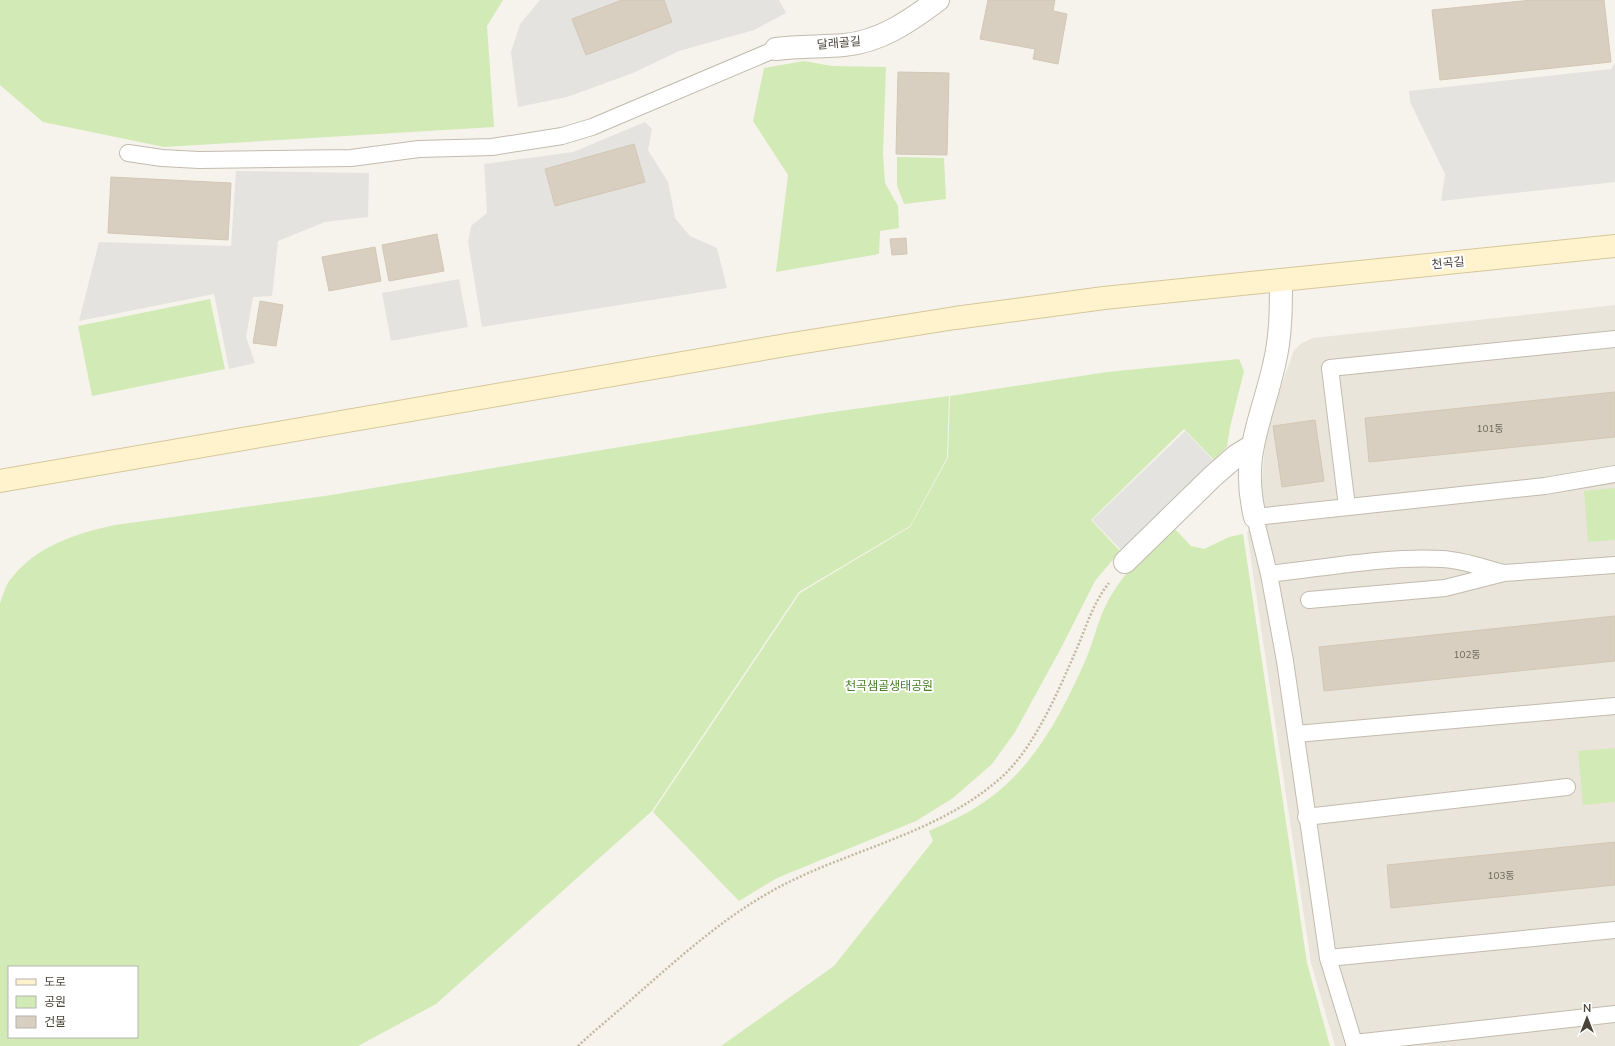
<svg xmlns="http://www.w3.org/2000/svg" width="1615" height="1046" font-family="'Nunito Sans','Noto Sans KR',sans-serif">
  <style>
    .residential { fill: #eae5da }
    .green { fill: #d2eab5; fill-rule: evenodd }
    .parking { fill: #e5e3e0 }
    .building { fill: #d8cfc1; stroke: #d3c7b4 }
    .lines { fill: none; stroke-linecap: round; stroke-linejoin: round }
    .lane-casing { stroke: #c2bbae; stroke-width: 18 }
    .street-casing { stroke: #c2bbae; stroke-width: 24 }
    .secondary-casing { stroke: #d6c79b; stroke-width: 24 }
    .path { stroke: #c4b79f; stroke-width: 2.5; stroke-dasharray: 2 2; stroke-linecap: butt }
    .lane { stroke: #fff; stroke-width: 16 }
    .street { stroke: #fff; stroke-width: 22 }
    .secondary { stroke: #fff3cd; stroke-width: 22 }
    .labels { text-anchor: middle; stroke-width: 4; stroke-linejoin: round; paint-order: stroke }
    .number-label { font-size: 10px; fill: #6e675b }
    .street-label { font-size: 12px; fill: #4b4439; stroke: #fff }
    .park-label { font-size: 12px; fill: #4a7f2a; stroke: #fff }
  </style>
  <rect width="100%" height="100%" fill="#f6f3ec"/>
  <!-- residential -->
  <path class="residential" d="M1615,305V1046H1335L1311,963L1247,533L1263,503L1262,483L1266,429L1294,350L1302,343L1313,338Z"/>
  <!-- green -->
  <path class="green" d="M0,0H503L487,26L494,127L164,147L43,122L0,85Z
    M804,61L832,66L886,67L883,154L885,183L898,206L899,228L880,231L879,254L776,272L788,175L753,121L764,68Z
    M897,157L944,158L946,199L904,204L897,186Z
    M210,299L225,369L92,396L78,326Z
    M1239,359L1244,371L1230,427L1227,447L1214,460L1184,429L1091,520L1120,551L1095,581L1060,650L1015,732L992,764L953,798L916,821L777,878L739,901L653,812L800,593L910,527L948,458L950,396L1107,372Z
    M949,396L947,458L910,526L799,592L652,811L436,1004L358,1046H0V603C3,596 5,586 10,580C36,546 74,534 115,525L325,496L825,413ZM9,967H137V1037H9Z
    M1615,488V540L1588,542L1584,491Z
    M1173,527L1191,546L1204,549L1229,537L1243,534L1307,963L1330,1046H721L834,966L933,841L929,831C946,823 963,816 978,806C1033,771 1060,717 1086,659C1095,638 1099,614 1112,594C1127,568 1152,548 1173,527Z
    M1615,748V802L1583,805L1578,751Z"/>
  <!-- parking -->
  <path class="parking" d="M540,0H779L786,13L754,30L679,51L633,73L567,97L518,107L511,52L520,24Z
    M1615,63V182L1441,201L1445,174L1410,102L1409,91L1611,69Z
    M645,122L652,129L648,150L668,182L675,218L690,236L717,248L727,288L482,327L468,242L471,226L487,213L484,164L573,152Z
    M236,171L369,173L368,217L325,222L278,241L272,296L253,297L246,337L255,363L229,369L214,294L79,321L99,242L231,246Z
    M459,279L468,327L391,341L382,293Z
    M1185,431L1214,461L1121,550L1092,520Z"/>
  <!-- building -->
  <path class="building" d="M622,0H664L672,22L586,55L572,19Z
    M988,0H1055L1053,11L1067,14L1058,64L1033,59L1035,49L980,39Z
    M1532,0H1604L1611,62L1440,80L1432,10Z
    M898,72L949,73L947,155L896,154Z
    M634,144L645,182L555,206L545,169Z
    M111,177L231,183L228,240L108,233Z
    M437,234L444,271L389,281L382,245Z
    M906,238L907,254L892,255L890,239Z
    M375,247L381,281L329,291L322,257Z
    M260,301L283,305L276,346L253,343Z
    M1615,392V437L1369,462L1365,418Z
    M1315,420L1324,481L1282,487L1273,426Z
    M1615,616V661L1324,691L1319,647Z
    M1615,842V885L1391,908L1387,865Z"/>
  <g class="lines">
    <!-- lane casing -->
    <g class="lane-casing">
      <path id="lane" d="M128,153L162,158L199,160L351,158L419,149L492,147L562,136L592,127L776,49
        M1347,507L1330,368L1615,339
        M1269,574C1325,568 1385,556 1442,559C1463,560 1484,568 1504,573
        M1309,600L1445,588L1504,573L1615,565
        M1296,734L1615,706
        M1306,817L1567,787
        M1328,958L1615,930
        M1354,1043L1615,1014
        M1355,1046L1328,958L1285,661L1269,574L1255,517L1545,486L1615,474"/>
    </g>
    <!-- street casing -->
    <g class="street-casing">
      <path id="street" d="M776,49C799,46 821,47 844,45C880,42 910,21 938,0
        M1255,517C1240,456 1261,423 1274,365C1281,337 1281,309 1281,280
        M1125,562L1212,477L1236,456L1252,446"/>
    </g>
    <!-- secondary casing -->
    <g class="secondary-casing">
      <path id="secondary" d="M0,481L792,344L955,318L1104,298L1615,246"/>
    </g>
    <!-- path -->
    <path class="path" d="M578,1046C596,1029 615,1014 633,998C681,956 728,913 785,884C858,847 942,832 1004,775C1035,745 1057,694 1074,655C1085,631 1092,604 1109,583"/>
    <!-- lane -->
    <use href="#lane" class="lane"/>
    <!-- street -->
    <use href="#street" class="street"/>
    <!-- secondary -->
    <use href="#secondary" class="secondary"/>
  </g>
  <g class="labels">
    <!-- number labels -->
    <g class="number-label">
      <text x="1490" y="432">101동</text>
      <text x="1467" y="658">102동</text>
      <text x="1501" y="879">103동</text>
    </g>
    <!-- street labels -->
    <g class="street-label">
      <text transform="translate(839 43) rotate(-5)" y="4">달래골길</text>
      <text transform="translate(1448 263) rotate(-6)" y="4">천곡길</text>
    </g>
    <!-- park labels -->
    <g class="park-label">
      <text x="889" y="690">천곡샘골생태공원</text>
    </g>
  </g>
  <!-- legend -->
  <rect x="8" y="966" width="130" height="72" fill="#ffffff" stroke="#b7b4b0"/>
  <rect x="16" y="979" width="20" height="6" fill="#fff3cd" stroke="#b7b4b0"/>
  <text x="44" y="986" font-size="12" fill="#4b4439">도로</text>
  <rect x="16" y="996" width="20" height="12" fill="#d2eab5" stroke="#b7b4b0"/>
  <text x="44" y="1006" font-size="12" fill="#4b4439">공원</text>
  <rect x="16" y="1016" width="20" height="12" fill="#d8cfc1" stroke="#b7b4b0"/>
  <text x="44" y="1026" font-size="12" fill="#4b4439">건물</text>
  <!-- north arrow -->
  <g transform="translate(1587 1018)" stroke="#ffffff" stroke-width="3" paint-order="stroke">
  <path d="M0-3L7 15L0 10L-7 15Z" fill="#4b4439"/>
  <text y="-6" font-size="11" font-weight="bold" text-anchor="middle" fill="#4b4439">N</text>
  </g>
</svg>
